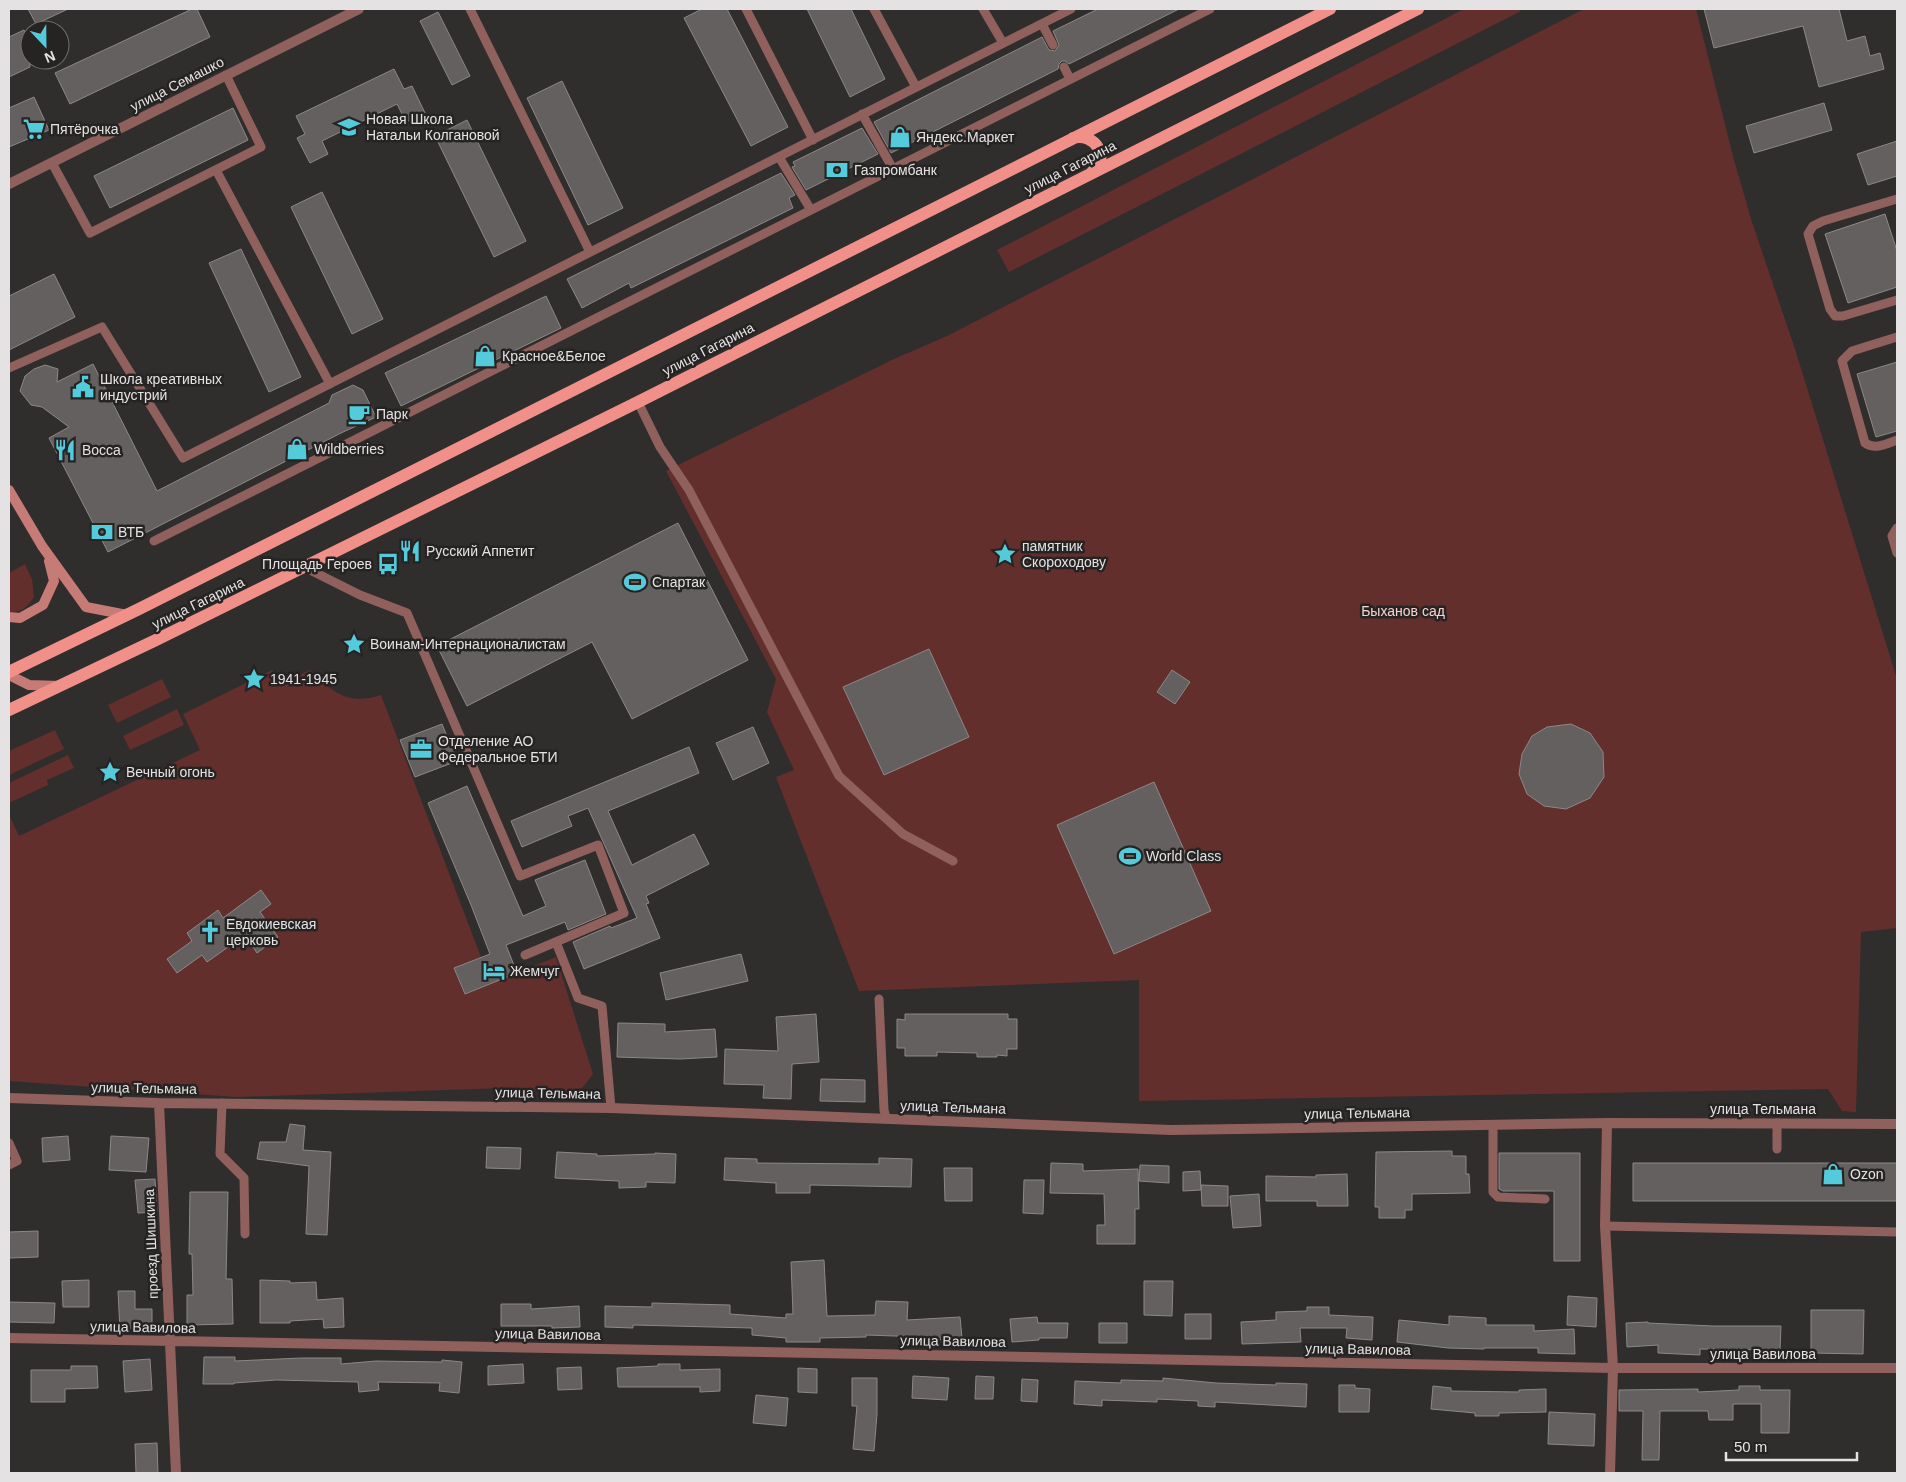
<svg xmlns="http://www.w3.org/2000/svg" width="1906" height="1482" font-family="Helvetica,sans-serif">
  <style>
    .green { fill: #632f2c }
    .building { fill: #646060; stroke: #8c8888 }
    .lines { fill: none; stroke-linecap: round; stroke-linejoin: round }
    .lane { stroke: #90605c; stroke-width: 9 }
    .street { stroke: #90605c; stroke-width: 10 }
    .secondary { stroke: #c77b76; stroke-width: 10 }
    .primary { stroke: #f19089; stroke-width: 12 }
    .labels { text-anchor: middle; stroke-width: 5; stroke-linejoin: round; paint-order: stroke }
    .street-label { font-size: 14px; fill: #e4e2e2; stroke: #262323 }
    .poi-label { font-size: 14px; fill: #e4e2e2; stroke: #262323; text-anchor: start }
    .park-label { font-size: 14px; fill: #f8d2ce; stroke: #262323 }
  </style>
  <rect width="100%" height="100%" fill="#302d2d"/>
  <!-- green -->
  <path class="green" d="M1464,9H1522L1519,12L1009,272L997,250Z
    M1584,9H1696L1734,160L1752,222L1795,349L1897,679V928L1861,932L1856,1112L1842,1111L1828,1089L1139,1101V980L859,991L776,777L794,770L767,712L776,679L666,471L894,359L947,336Z
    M25,564L32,579L34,597C27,607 22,613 9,612V573Z
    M272,670L280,684L310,670C333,692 347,706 381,695L481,957L454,968L464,994L556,957L593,1074L576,1096L505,1088L236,1097L9,1081V815L19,836L200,750L183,714Z
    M162,679L171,697L117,723L108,705Z
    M177,709L184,725L130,750L123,736Z
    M55,730L64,749L9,775V751Z
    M68,755L74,768L47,780L48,785L9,803V783Z"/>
  <!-- building -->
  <path class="building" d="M28,9H68L36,24Z
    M192,9H197L210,37L70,104L55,73Z
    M702,9H727L788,127L751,146L684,18Z
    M807,9H851L885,79L850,97Z
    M1098,9H1179L1069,64L1065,61H1062L1059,64L1058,69L891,153L874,122L1042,37L1049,50L1055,51L1059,45L1053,31Z
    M1704,9H1839L1847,41L1865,36L1870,56L1880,53L1884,69L1819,87L1803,26L1714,48Z
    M438,12L470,76L452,85L420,21Z
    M24,30L30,42V67L9,77V37Z
    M394,69L404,89L412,86L425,113L406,122L397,104L322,141L328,154L310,163L297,138L305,134L296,116Z
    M562,81L623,208L588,225L527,98Z
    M34,97L49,130L9,147V108Z
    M1824,103L1832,130L1754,153L1746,126Z
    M233,108L248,140L110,208L94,176Z
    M467,120L526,241L494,257L435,136Z
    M862,128L878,154L806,190L792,167L795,166L793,162Z
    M1897,141V176L1868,185L1857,154Z
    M781,173L795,195L789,198L793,208L631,288L629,283L582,308L567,279Z
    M322,192L383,319L352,334L291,207Z
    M1885,214L1897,251V287L1848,303L1825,234Z
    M241,249L301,377L269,392L209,263Z
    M54,274L75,317L9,350V296Z
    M546,296L561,328L401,406L385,373Z
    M1897,362V431L1876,437L1857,374Z
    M93,364L157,491L329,403L332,395L353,385L363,390L376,417L341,433L108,552L49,438L69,427L42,407L31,405L20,391L25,376L34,369L45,365L58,369L57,382Z
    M678,523L748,660L632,719L592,642L467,706L437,646Z
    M929,649L969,737L884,775L843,687Z
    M1172,670L1190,682L1175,704L1157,692Z
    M442,724L457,761L415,777L400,740Z
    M1571,724L1590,733L1603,752L1604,777L1590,798L1566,809L1544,806L1527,794L1519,774L1522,754L1532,736L1547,727Z
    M753,727L769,763L733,780L716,743Z
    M689,747L699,773L608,811L632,865L694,834L709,864L646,896L649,903L646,904L660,938L584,969L573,942L610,926L611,928L637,918L588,808L568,816L572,826L522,847L511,821Z
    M1154,782L1211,911L1114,954L1057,825Z
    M467,786L523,916L546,906L535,880L585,860L606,914L568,930L565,922L506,945L517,973L465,994L454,968L490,954L471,905L428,803Z
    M261,890L271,904L260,912L278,937L257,953L245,935L207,962L202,955L177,973L167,959L192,941L187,933L218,910L223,918Z
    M741,954L748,981L666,1000L660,973Z
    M816,1014L819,1062L792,1064L791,1099L763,1098L764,1085L724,1084L725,1049L778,1051L776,1017Z
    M905,1014H1008V1019H1017V1049H1007V1056L997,1055V1057H977V1053L937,1052V1056H905V1048H897V1019L905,1020Z
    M618,1023L665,1024V1032L715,1029L717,1057L680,1059L617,1057Z
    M821,1079L865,1080V1102L820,1101Z
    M290,1124L305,1126L303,1150L331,1152L327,1235L306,1234L309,1166L257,1159L260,1142H286Z
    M68,1136L70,1160L43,1162L42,1138Z
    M111,1136L149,1138L146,1172L109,1170Z
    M487,1147L521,1148L520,1169L486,1168Z
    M1452,1151V1156H1466V1174H1469L1470,1193L1412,1194V1210H1405V1218H1379V1207H1375L1376,1152Z
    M557,1152L597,1154V1156L655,1154V1153L676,1154L675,1183L646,1182V1187L619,1188V1181L555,1178Z
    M1499,1153H1580V1261H1554V1191H1503L1499,1189Z
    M725,1158L757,1159V1163L879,1164V1158L912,1159L911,1187L810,1185V1193H776V1183L724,1180Z
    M1051,1163L1083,1164V1171L1138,1169L1139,1209H1135V1244H1097V1225H1105L1104,1194L1050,1193Z
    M1633,1163H1897V1201H1633Z
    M1140,1165L1169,1166V1183L1139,1181Z
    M944,1168H972V1201H945Z
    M1200,1171L1201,1190L1183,1191V1172Z
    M1347,1174L1348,1206H1317V1201H1266V1176L1316,1177V1175Z
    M155,1179L157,1212L138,1213L135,1180Z
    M1024,1180H1044L1043,1214L1023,1213Z
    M1201,1185L1228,1186V1206H1202Z
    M190,1192H228L226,1279H232L233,1324L187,1325V1295H193L192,1254H189Z
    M1259,1194L1261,1226L1233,1228L1230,1196Z
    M38,1231V1257L9,1258V1232Z
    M824,1260L827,1316L875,1315L876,1301L908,1302L907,1320L960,1317L962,1338L923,1341V1337L866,1335V1337L820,1338V1342H786V1338L752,1335V1328L633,1325V1328L605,1327V1306L652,1307V1303L730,1305V1314L786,1318V1314H793L791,1262Z
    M89,1280V1307H63L62,1281Z
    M260,1280L290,1281V1283L316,1282L317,1300L343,1298L344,1327L324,1328L323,1319L290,1321V1323H260Z
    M1144,1281H1173L1172,1316L1144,1315Z
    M118,1291H135V1309H152V1331H120Z
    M1568,1296L1597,1298L1596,1327L1567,1325Z
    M9,1302L55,1303L54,1323L9,1322Z
    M501,1304H531V1309L579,1306L580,1327L552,1328V1326H501Z
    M1307,1307H1329V1315L1373,1317L1372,1340L1346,1338L1347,1328H1300L1301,1342L1242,1344L1241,1322L1276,1320V1312L1307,1311Z
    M1811,1310H1864L1863,1354L1811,1353Z
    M1185,1314H1211V1339H1185Z
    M1449,1316L1486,1318V1325H1534V1331L1574,1329L1575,1354L1538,1353V1348H1484V1349L1448,1348L1397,1342L1399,1320L1449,1325Z
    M1037,1317L1038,1323H1068L1067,1338H1039V1340L1012,1342L1010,1319Z
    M1648,1322V1323L1713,1326H1781L1780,1350L1700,1349V1355L1658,1353V1345L1627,1347L1626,1323Z
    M1099,1323H1127V1343H1099Z
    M204,1357H235V1361L301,1358H341V1364L376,1361L442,1362V1360L462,1362L459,1393L439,1391L440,1383L378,1382L379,1390L359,1392L358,1382L276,1380L234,1383V1384H203Z
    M150,1359L152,1390L125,1392L123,1361Z
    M523,1364L524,1383L488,1385V1366Z
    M658,1364H680V1370L720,1369V1391L700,1392V1387H618L617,1368L658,1366Z
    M71,1366H97L98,1388L65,1389V1402H31V1370H71Z
    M581,1367L582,1389L558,1390L557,1368Z
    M798,1368L817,1369V1393L798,1392Z
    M913,1376L949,1378L947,1400L912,1398Z
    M976,1376L994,1377L993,1399H975Z
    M852,1378H877V1414L874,1451L853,1449L857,1406H852Z
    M1163,1378L1216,1383L1276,1385V1383L1307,1384L1306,1407L1215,1402V1407L1198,1406V1401L1157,1399V1402L1102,1400V1406L1074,1404L1075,1381L1121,1383V1380L1163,1381Z
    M1022,1379L1038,1380L1037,1402L1021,1401Z
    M1339,1385H1355V1388L1370,1389L1369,1412H1339Z
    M1433,1386L1451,1388V1391L1519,1392V1390L1546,1389V1412L1499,1413V1416H1475V1413L1431,1409Z
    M1739,1386H1760V1390H1790L1789,1433H1761V1404H1733V1420H1709L1708,1411H1660L1659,1460H1642L1643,1411H1619V1390L1698,1389V1392L1739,1390Z
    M756,1395L788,1398L786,1426L753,1423Z
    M1549,1412L1595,1414L1594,1446L1548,1444Z
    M157,1443L158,1473H136L135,1444Z"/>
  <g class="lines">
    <!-- lane -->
    <path class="lane" d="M470,9L590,252
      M746,9L813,140
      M874,9L916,87
      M983,9L1003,43
      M1042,24L1053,45
      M1064,67L1070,79
      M862,114L893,169
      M779,157L811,210
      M52,163L90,233L261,147L226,75
      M216,170L330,384
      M1897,199L1823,221L1813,226L1808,234L1830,309L1835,316H1843L1897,300
      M1897,337L1852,351L1842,361L1865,443C1875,450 1886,444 1897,440
      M9,368L102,327L183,458L1071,9
      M638,402L660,447L689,490L839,776L903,834L953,861
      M1897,528L1892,536L1897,553
      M154,541L1210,9
      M304,567L360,595L407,613L520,876L598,845L624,913L525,955
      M556,942L578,998L602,1006L611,1108
      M879,999L884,1110L886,1118
      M222,1103L220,1154L244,1178L245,1234
      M1493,1125V1192L1498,1197L1545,1199
      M9,1143L17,1161L9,1165
      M1777,1149V1123
      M1605,1226L1897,1232"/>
    <!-- street -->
    <path class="street" d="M9,184L359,9
      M9,1098L159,1103L611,1108L1171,1130L1607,1123L1897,1124
      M159,1103L176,1473
      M1607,1123L1605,1226L1613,1368L1610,1473
      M9,1338L1613,1368H1897"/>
    <!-- secondary -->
    <path class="secondary" d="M9,490L42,546L86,607L127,615
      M9,617L20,618L43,605L54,581L49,561
      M9,675L29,685L60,686"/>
    <!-- primary -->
    <path class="primary" d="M1073,138C1095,132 1111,158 1092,172
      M9,672L141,608L1330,9
      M9,710L156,640L638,402L1418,9"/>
  </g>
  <!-- icons -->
  <defs>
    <g id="school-bare" transform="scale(1.725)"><path d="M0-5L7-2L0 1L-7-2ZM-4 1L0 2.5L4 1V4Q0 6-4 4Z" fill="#53cbdb" stroke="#262323" stroke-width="2.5" paint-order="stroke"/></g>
    <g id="supermarket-bare" transform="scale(1.725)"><path d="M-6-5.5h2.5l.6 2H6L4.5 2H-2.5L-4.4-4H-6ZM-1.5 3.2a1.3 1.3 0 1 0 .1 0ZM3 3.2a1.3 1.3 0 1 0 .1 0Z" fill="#53cbdb" stroke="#262323" stroke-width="2.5" paint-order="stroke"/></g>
    <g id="shop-bare" transform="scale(1.725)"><path d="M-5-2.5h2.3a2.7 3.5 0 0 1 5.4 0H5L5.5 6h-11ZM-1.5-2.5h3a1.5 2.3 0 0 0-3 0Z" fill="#53cbdb" stroke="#262323" stroke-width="2.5" paint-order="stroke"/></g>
    <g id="bank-bare" transform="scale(1.725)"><path d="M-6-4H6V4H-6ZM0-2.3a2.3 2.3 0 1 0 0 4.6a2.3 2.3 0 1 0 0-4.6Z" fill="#53cbdb" stroke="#262323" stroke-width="2.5" paint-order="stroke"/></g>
    <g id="civic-bare" transform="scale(1.725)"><path d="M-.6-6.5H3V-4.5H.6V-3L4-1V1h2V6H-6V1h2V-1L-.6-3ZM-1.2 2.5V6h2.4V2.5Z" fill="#53cbdb" stroke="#262323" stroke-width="2.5" paint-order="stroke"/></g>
    <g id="cafe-bare" transform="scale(1.725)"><path d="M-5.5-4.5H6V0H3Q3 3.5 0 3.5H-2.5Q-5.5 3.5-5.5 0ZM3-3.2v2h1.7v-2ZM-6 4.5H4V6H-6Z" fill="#53cbdb" stroke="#262323" stroke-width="2.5" paint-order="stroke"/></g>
    <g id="restaurant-bare" transform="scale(1.725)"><path d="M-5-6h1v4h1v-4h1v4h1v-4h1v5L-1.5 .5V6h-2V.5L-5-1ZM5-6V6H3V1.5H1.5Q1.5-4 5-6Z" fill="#53cbdb" stroke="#262323" stroke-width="2.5" paint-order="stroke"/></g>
    <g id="sight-bare" transform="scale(1.725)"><path d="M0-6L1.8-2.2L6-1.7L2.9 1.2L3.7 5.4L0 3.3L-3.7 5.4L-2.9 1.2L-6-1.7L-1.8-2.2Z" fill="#53cbdb" stroke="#262323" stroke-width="2.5" paint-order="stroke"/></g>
    <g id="bus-bare" transform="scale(1.725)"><path d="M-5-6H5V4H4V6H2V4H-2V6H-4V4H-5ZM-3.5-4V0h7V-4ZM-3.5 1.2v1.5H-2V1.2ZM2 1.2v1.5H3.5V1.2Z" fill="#53cbdb" stroke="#262323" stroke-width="2.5" paint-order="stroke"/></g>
    <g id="stadium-bare" transform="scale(1.725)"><path d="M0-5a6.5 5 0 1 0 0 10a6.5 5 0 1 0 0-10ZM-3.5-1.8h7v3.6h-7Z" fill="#53cbdb" stroke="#262323" stroke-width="2.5" paint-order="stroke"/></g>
    <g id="office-bare" transform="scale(1.725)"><path d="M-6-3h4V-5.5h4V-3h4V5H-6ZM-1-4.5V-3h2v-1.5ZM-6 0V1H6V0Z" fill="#53cbdb" stroke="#262323" stroke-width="2.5" paint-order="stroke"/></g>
    <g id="church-bare" transform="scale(1.725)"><path d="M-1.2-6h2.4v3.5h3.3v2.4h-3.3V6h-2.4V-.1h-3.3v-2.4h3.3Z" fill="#53cbdb" stroke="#262323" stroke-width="2.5" paint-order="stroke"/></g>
    <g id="hotel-bare" transform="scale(1.725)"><path d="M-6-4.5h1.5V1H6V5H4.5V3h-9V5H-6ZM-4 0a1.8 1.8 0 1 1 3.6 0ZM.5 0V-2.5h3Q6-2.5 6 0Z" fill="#53cbdb" stroke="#262323" stroke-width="2.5" paint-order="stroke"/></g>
  </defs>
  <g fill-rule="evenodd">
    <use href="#school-bare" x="349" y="127"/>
    <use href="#supermarket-bare" x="34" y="129"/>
    <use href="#shop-bare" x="900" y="137"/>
    <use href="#bank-bare" x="837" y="170"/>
    <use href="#shop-bare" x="485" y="356"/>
    <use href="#civic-bare" x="83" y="387"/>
    <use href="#cafe-bare" x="359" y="414"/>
    <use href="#shop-bare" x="297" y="449"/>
    <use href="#restaurant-bare" x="65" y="450"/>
    <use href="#bank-bare" x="102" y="532"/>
    <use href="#restaurant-bare" x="410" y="551"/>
    <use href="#sight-bare" x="1005" y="554"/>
    <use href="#bus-bare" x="388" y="564"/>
    <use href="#stadium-bare" x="635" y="582"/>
    <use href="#sight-bare" x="354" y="644"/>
    <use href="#sight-bare" x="254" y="679"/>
    <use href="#office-bare" x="421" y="749"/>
    <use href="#sight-bare" x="110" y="772"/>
    <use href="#stadium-bare" x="1130" y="856"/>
    <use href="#church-bare" x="210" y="932"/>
    <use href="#hotel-bare" x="494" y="971"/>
    <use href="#shop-bare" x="1833" y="1174"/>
  </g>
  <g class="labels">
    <!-- street labels -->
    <g class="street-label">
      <text transform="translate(177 84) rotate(-27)" y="5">улица Семашко</text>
      <text transform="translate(1070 167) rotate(-27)" y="5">улица Гагарина</text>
      <text transform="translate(708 349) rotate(-27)" y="5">улица Гагарина</text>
      <text transform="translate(198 603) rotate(-26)" y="5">улица Гагарина</text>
      <text transform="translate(144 1088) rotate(1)" y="5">улица Тельмана</text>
      <text transform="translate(548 1093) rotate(1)" y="5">улица Тельмана</text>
      <text transform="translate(953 1107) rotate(2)" y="5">улица Тельмана</text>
      <text x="1763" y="1114">улица Тельмана</text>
      <text transform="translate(1357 1113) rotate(-1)" y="5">улица Тельмана</text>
      <text transform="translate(151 1244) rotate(-92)" y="5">проезд Шишкина</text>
      <text transform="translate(143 1327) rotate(1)" y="5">улица Вавилова</text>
      <text transform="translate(548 1334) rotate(1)" y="5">улица Вавилова</text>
      <text transform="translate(953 1341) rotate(1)" y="5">улица Вавилова</text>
      <text transform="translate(1358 1349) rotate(1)" y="5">улица Вавилова</text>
      <text x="1763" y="1359">улица Вавилова</text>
    </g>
    <!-- poi labels -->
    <g class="poi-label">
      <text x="366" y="124">Новая Школа<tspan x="366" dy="16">Натальи Колгановой</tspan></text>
      <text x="50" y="134">Пятёрочка</text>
      <text x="916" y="142">Яндекс.Маркет</text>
      <text x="854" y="175">Газпромбанк</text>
      <text x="502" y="361">Красное&amp;Белое</text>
      <text x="100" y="384">Школа креативных<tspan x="100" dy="16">индустрий</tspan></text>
      <text x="376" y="419">Парк</text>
      <text x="314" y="454">Wildberries</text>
      <text x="82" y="455">Bocca</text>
      <text x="118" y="537">ВТБ</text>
      <text x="1022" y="551">памятник<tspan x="1022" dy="16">Скороходову</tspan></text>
      <text x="426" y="556">Русский Аппетит</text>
      <text x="372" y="569" text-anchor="end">Площадь Героев</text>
      <text x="652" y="587">Спартак</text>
      <text x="370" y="649">Воинам-Интернационалистам</text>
      <text x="270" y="684">1941-1945</text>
      <text x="438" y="746">Отделение АО<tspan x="438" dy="16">Федеральное БТИ</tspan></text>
      <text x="126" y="777">Вечный огонь</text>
      <text x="1146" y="861">World Class</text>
      <text x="226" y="929">Евдокиевская<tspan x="226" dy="16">церковь</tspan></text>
      <text x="510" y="976">Жемчуг</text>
      <text x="1850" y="1179">Ozon</text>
    </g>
    <!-- park labels -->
    <g class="park-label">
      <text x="1403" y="616">Быханов сад</text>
    </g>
  </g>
  <!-- border -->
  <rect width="1906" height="1482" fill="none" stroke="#e4e2e2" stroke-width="20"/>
  <!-- north arrow -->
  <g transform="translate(45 45) rotate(158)"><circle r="24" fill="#262323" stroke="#726f6f"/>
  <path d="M0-4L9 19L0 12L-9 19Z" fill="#53cbdb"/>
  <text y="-8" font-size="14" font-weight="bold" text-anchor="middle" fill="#e4e2e2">N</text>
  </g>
  <!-- scale -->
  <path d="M1726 1452v8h131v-8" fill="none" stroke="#e4e2e2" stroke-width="2.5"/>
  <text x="1734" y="1452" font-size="15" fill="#e4e2e2" stroke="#262323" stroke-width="4" paint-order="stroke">50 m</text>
</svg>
